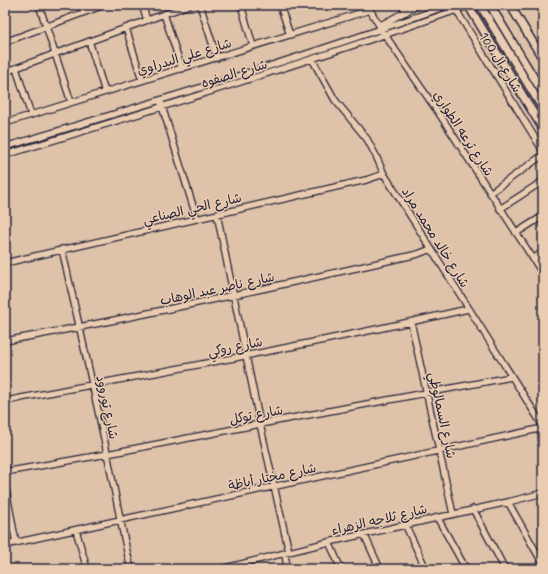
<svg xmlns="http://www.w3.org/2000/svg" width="548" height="574" font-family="Mynerve,'Playpen Sans Arabic',sans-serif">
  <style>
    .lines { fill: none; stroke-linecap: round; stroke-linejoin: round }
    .minor-casing { stroke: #22223b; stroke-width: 8 }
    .tertiary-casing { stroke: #22223b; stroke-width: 10 }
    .secondary-casing { stroke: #22223b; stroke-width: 10 }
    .minor { stroke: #eaccb0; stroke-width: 5.5 }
    .tertiary { stroke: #eaccb0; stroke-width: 7 }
    .secondary { stroke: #eaccb0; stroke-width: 7 }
    .labels { text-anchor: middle; stroke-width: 3; stroke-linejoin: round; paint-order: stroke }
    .street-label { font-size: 13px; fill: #22223b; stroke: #eaccb0 }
  </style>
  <rect width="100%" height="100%" fill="#dec2a9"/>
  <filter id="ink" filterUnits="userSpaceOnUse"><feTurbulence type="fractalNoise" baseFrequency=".025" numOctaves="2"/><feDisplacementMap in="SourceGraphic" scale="8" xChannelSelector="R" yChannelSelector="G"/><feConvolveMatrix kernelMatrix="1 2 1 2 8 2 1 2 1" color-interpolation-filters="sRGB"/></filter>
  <g filter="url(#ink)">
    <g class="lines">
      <!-- minor casing -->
      <g class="minor-casing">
        <path id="minor" d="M39,5L71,102
          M142,5L147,20
          M200,5L217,58
          M241,5L253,46
          M280,5L290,35
          M323,5V6
          M367,5L385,35L442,118L543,274
          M402,5L406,12
          M453,5L543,151
          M164,14L182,69
          M379,26L418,5
          M126,28L142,80
          M89,41L105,92
          M5,42L104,5
          M312,59L335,100L367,139L376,156L384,174L543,426
          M16,68L31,115
          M5,72L189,5
          M161,103L197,219
          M5,123L370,10
          M5,147C154,102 303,58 449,5
          M5,155C160,108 315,60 468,6
          M490,193L543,155
          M500,209L543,181
          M217,214L260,424L289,552
          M516,233L543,216
          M62,249C77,317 93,385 107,453C115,492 122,531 131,569
          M533,259L543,252
          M5,263L366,180L384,174
          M411,322L453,514
          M5,341C144,316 281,285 418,254L431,249
          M5,401C160,372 315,344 468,309
          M5,472L107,454L260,424L511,377
          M5,484L16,543
          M508,502L543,564
          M473,509L505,569
          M437,517L466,569
          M405,524L426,569
          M76,530L87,569
          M364,534L380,569
          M329,542L341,569
          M5,545L543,428
          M285,553L287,569
          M221,569L329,542L508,502L543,493"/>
      </g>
      <!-- tertiary casing -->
      <g class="tertiary-casing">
        <path id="tertiary" d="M468,5L543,129
          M510,5L543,59"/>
      </g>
      <!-- secondary casing -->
      <g class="secondary-casing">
        <path id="secondary" d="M480,5L543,109
          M490,5L543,93"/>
      </g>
      <!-- minor -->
      <use href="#minor" class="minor"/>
      <!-- tertiary -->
      <use href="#tertiary" class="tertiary"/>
      <!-- secondary -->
      <use href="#secondary" class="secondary"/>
    </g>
  </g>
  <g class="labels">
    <!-- street labels -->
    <g class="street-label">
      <text transform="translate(184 56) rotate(-17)" y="5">شارع علي البدراوي</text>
      <text transform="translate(501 62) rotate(58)" y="5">شارع ال 100</text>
      <text transform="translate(234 73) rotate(-17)" y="5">شارع الصفوه</text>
      <text transform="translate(464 133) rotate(57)" y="5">شارع ترعه الطواري</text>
      <text transform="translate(192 208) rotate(-13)" y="5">شارع الحي الصناعي</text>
      <text transform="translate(436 237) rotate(58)" y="5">شارع خالد محمد مراد</text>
      <text transform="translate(217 288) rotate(-12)" y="5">شارع ناصر عبد الوهاب</text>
      <text transform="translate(235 346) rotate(-11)" y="5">شارع روكي</text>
      <text transform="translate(108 407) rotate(78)" y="5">شارع توروود</text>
      <text transform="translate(256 414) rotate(-11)" y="5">شارع توكل</text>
      <text transform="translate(443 415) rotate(78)" y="5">شارع السمالوطي</text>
      <text transform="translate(272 476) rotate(-12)" y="5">شارع مختار أباظة</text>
      <text transform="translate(379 519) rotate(-13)" y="5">شارع ثلاجه الزهراء</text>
    </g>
  </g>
  <!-- margin -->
  <rect width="548" height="574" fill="none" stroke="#eaccb0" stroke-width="20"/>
  <rect x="10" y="10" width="528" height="554" fill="none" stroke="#22223b" stroke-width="1.5" filter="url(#ink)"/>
</svg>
